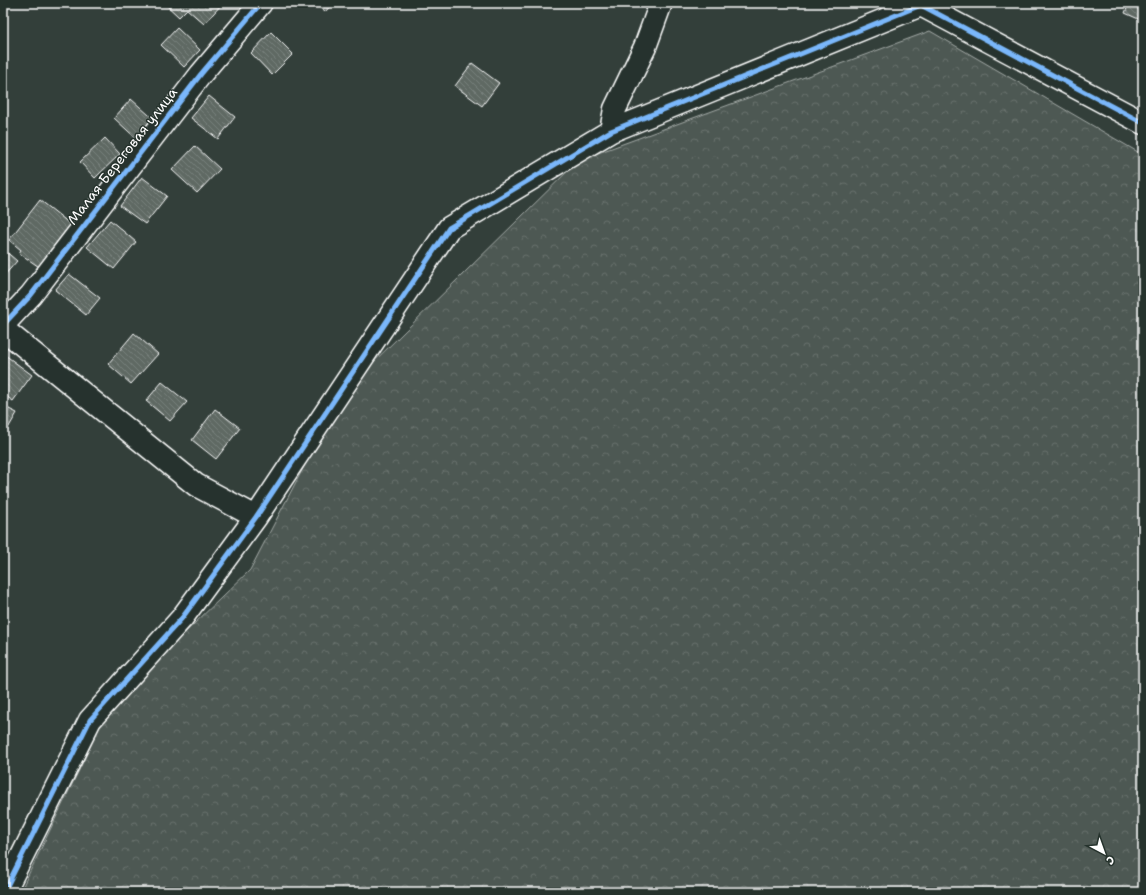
<svg xmlns="http://www.w3.org/2000/svg" width="1146" height="895" font-family="'Shantell Sans',sans-serif">
  <style>
    .forest { fill: url(#forest-crowns); stroke: #a6aca9 }
    .building { fill: url(#building-back-hatch); stroke: #fff }
    .lines { fill: none; stroke-linecap: round; stroke-linejoin: round }
    .minor-casing { stroke: #fff; stroke-width: 25 }
    .minor { stroke: #26332d; stroke-width: 22 }
    .cycleway-casing { stroke: #26332d; stroke-width: 8 }
    .cycleway { stroke: #7ab7fb; stroke-width: 5 }
    .labels { text-anchor: middle; stroke-width: 3; stroke-linejoin: round; paint-order: stroke }
    .street-label { font-size: 14px; fill: #fff; stroke: #26332d }
  </style>
  <defs>
    <pattern id="forest-crowns" width="20" height="18" patternUnits="userSpaceOnUse"><rect width="20" height="18" fill="#4d5853"/><path d="M2 6a3 3 0 1 1 6 0M12 15a3 3 0 1 1 6 0" fill="none" stroke="#68716d"/></pattern>
    <pattern id="building-back-hatch" width="6" height="6" patternUnits="userSpaceOnUse"><rect width="6" height="6" fill="#5f6964"/><path d="M-1 5l2 2M0 0l6 6M5-1l2 2" fill="none" stroke="#77807b"/></pattern>
  </defs>
  <rect width="100%" height="100%" fill="#333f3a"/>
  <filter id="ink" filterUnits="userSpaceOnUse"><feTurbulence type="fractalNoise" baseFrequency=".025" numOctaves="2"/><feDisplacementMap in="SourceGraphic" scale="8" xChannelSelector="R" yChannelSelector="G"/><feConvolveMatrix kernelMatrix="1 2 1 2 8 2 1 2 1" color-interpolation-filters="sRGB"/></filter>
  <g filter="url(#ink)">
    <!-- forest -->
    <path class="forest" d="M930,31L1143,155V892H20L111,704L250,570L343,392L579,160Z"/>
    <!-- building -->
    <path class="building" d="M164,3H223L204,24L187,9L179,17Z
      M314,3H333L325,12Z
      M1129,3H1143V21L1125,13Z
      M177,28L200,50L184,67L161,45Z
      M271,32L293,54L272,75L251,53Z
      M472,63L499,83L482,106L455,86Z
      M209,96L235,117L218,139L191,118Z
      M131,99L158,123L140,142L114,118Z
      M105,138L120,154L95,178L80,162Z
      M195,146L220,169L197,193L172,170Z
      M142,177L167,196L145,224L120,206Z
      M40,200L74,227L42,269L19,253L21,250L9,240Z
      M110,220L136,242L114,269L87,247Z
      M3,249L17,261L3,277Z
      M69,274L100,298L86,315L55,290Z
      M134,333L158,354L131,384L108,364Z
      M5,355L32,375L13,401L3,394V357Z
      M162,382L187,402L170,421L146,401Z
      M3,406L17,413L3,437Z
      M215,409L240,428L216,459L192,440Z"/>
    <g class="lines">
      <!-- minor casing -->
      <g class="minor-casing">
        <path id="minor" d="M611,131L615,109L645,47L661,3
          M3,325L31,295L201,74L261,3
          M3,329L196,485L256,517
          M4,892L90,720L182,618L256,517L449,228L611,131L921,5L1143,123"/>
      </g>
      <!-- minor -->
      <use href="#minor" class="minor"/>
      <!-- cycleway casing -->
      <g class="cycleway-casing">
        <path id="cycleway" d="M3,325L31,295L201,74L261,3
          M4,892L90,720L182,618L256,517L449,228L611,131L921,5L1143,123"/>
      </g>
      <!-- cycleway -->
      <use href="#cycleway" class="cycleway"/>
    </g>
  </g>
  <g class="labels">
    <!-- street labels -->
    <g class="street-label">
      <text transform="translate(122 156) rotate(-52)" y="5">Малая Береговая улица</text>
    </g>
  </g>
  <!-- margin -->
  <rect width="1146" height="895" fill="none" stroke="#26332d" stroke-width="16"/>
  <rect x="8" y="8" width="1130" height="879" fill="none" stroke="#fff" stroke-width="1.5" filter="url(#ink)"/>
  <!-- north arrow -->
  <g transform="translate(1104 853) rotate(139)" stroke="#26332d" stroke-width="3" paint-order="stroke">
  <path d="M0-3L7 15L0 10L-7 15Z" fill="#ffffff"/>
  <text y="-6" font-size="11" font-weight="bold" text-anchor="middle" fill="#ffffff">С</text>
  </g>
</svg>
